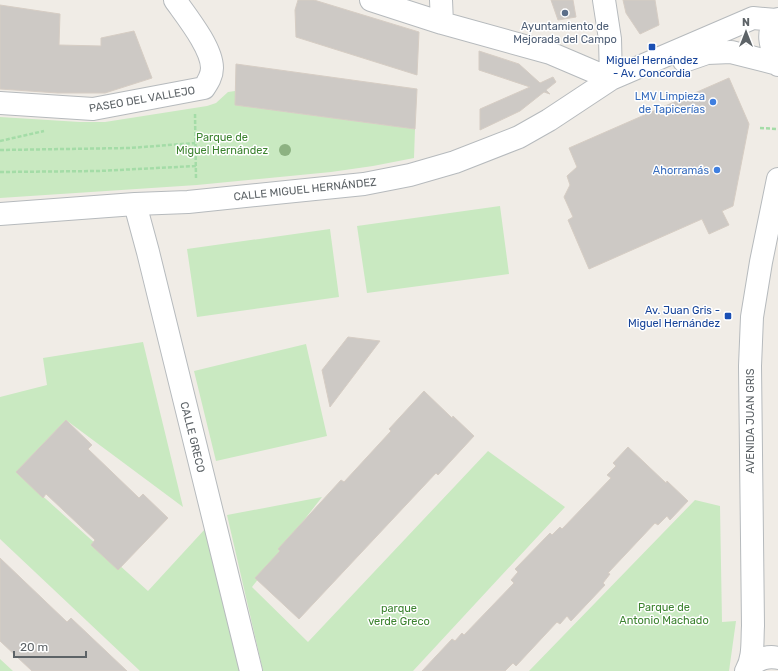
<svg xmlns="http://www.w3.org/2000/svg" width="778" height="671" font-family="Rubik,sans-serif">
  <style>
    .green { fill: #c9e9c1 }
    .building { fill: #cdc9c5; stroke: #d6cdc4 }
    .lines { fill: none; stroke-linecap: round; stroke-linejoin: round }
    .minor-casing { stroke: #b6babd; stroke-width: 24 }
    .path { stroke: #a4dca7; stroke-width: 2.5; stroke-dasharray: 4 2; stroke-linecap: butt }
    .minor { stroke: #fff; stroke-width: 22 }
    .tree { fill: #8db282 }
    .service-dot { fill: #5c6f8a; stroke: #fff; stroke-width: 1.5 }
    .transit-dot { fill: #1a4fb4; stroke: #fff; stroke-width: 1.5 }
    .shop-dot { fill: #3f7fe0; stroke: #fff; stroke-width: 1.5 }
    .labels { text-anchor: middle; stroke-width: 3; stroke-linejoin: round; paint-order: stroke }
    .service-label { font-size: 11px; fill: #4e5e75; stroke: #fff }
    .transit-label { font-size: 11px; fill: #164399; stroke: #fff }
    .shop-label { font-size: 11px; fill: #366cbe; stroke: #fff; text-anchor: end }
    .street-label { font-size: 11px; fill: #5d6367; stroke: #fff }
    .park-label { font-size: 11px; fill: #3c8330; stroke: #fff }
  </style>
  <rect width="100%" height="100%" fill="#f0ece6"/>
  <!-- green -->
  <path class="green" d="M235,91L236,105L415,129L414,158L373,166L331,172L197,185L0,198V117L80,122H105L207,106L216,103L228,92Z
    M500,206L509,274L367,293L357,226Z
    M330,229L339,297L197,317L187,249Z
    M143,342L183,507L66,420L16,472L148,591L205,529L241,671H140L0,539V397L47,385L43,358Z
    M306,344L327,436L216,461L194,371Z
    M488,451L565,507L413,671H263L227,515L322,497L252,587L308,642Z
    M695,500L720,506L722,622L736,621L729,671H529Z
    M0,659L13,671H0Z"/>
  <!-- building -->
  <path class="building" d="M298,0H314L419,32L417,75L296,37L295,10Z
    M551,0H573L576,17L558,20Z
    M623,0H655L659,25L640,34L626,13Z
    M0,5L60,14L59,45L101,46V38L134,31L152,78L105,93H58L0,89Z
    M479,51L519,64L540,83L553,77L556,82L546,90L550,94L544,92L520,111L480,130V109L530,87L479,70Z
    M236,64L417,89L415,129L235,105Z
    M729,78L749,124L733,206L722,211L729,225L709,234L702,219L589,269L568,220L573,217L564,197L570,185L567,176L577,167L569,148Z
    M348,337L380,341L330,407L322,370Z
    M424,391L452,418L453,416L474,436L438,475L436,473L299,619L255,578L280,551L278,549L341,480L344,482L391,431L389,429Z
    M66,420L92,445L88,449L139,498L143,494L168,518L118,570L91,545L95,540L46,494L43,498L16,472Z
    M628,447L666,483L667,481L688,501L670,520L667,516L658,525L655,523L608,573L610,574L603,583L605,585L571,621L567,616L560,624L557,622L516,666L513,663L505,671H422L452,639L455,641L462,633L464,635L514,583L511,580L518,572L515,569L550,533L552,535L560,527L562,529L611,478L607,475L616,466L613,463Z
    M0,558L67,622L71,618L127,671H32L0,641Z"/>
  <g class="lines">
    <!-- minor casing -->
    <g class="minor-casing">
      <path id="minor" d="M371,0L442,23L550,53L611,79
        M441,0L442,23
        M604,0L610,39L611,79
        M778,19C764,32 772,49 778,65
        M684,61L707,53L731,52L778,64
        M0,103L93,109L204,88C208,82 212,76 212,68C212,48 187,17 175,0
        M135,204L148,252L251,671
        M0,214L135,204L188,202L364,184L410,175L455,162L519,137L549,120L611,79L753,18L776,20
        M749,666C758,660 767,655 778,658
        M746,671C754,658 752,641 753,626L750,366L752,317L761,262L778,179"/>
    </g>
    <!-- path -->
    <path class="path" d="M195,114L196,179
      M760,128L778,129
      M0,141L44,131
      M0,150L130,148L195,143
      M0,172L99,171L196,166"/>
    <!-- minor -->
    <use href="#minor" class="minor"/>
  </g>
  <!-- trees -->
  <circle class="tree" cx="285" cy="150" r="6"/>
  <!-- markers -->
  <circle class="service-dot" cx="565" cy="13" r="4"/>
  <g class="transit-dot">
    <rect x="648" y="43" width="8" height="8" rx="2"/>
    <rect x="724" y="312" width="8" height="8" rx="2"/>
  </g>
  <g class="shop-dot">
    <circle cx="713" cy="102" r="4"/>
    <circle cx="717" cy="170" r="4"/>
  </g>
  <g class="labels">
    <!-- service labels -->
    <g class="service-label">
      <text x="565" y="30">Ayuntamiento de<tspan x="565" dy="13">Mejorada del Campo</tspan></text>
    </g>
    <!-- transit labels -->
    <g class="transit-label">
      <text x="652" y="64">Miguel Hernández<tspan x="652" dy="13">- Av. Concordia</tspan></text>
      <text x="720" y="314" text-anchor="end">Av. Juan Gris -<tspan x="720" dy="13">Miguel Hernández</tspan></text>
    </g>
    <!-- shop labels -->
    <g class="shop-label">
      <text x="705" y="100">LMV Limpieza<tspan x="705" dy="13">de Tapicerías</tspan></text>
      <text x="709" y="174">Ahorramás</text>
    </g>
    <!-- street labels -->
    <g class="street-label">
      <text transform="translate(142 99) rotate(-10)" y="4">PASEO DEL VALLEJO</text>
      <text transform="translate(305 189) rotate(-6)" y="4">CALLE MIGUEL HERNÁNDEZ</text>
      <text transform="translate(750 421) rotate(-90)" y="4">AVENIDA JUAN GRIS</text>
      <text transform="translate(193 437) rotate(76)" y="4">CALLE GRECO</text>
    </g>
    <!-- park labels -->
    <g class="park-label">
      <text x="222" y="141">Parque de<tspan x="222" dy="13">Miguel Hernández</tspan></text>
      <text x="664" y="611">Parque de<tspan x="664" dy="13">Antonio Machado</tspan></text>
      <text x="399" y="612">parque<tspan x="399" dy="13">verde Greco</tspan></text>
    </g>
  </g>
  <!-- north arrow -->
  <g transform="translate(746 32)" stroke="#ffffff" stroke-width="3" paint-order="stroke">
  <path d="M0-3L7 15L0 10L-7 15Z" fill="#5d6367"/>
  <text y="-6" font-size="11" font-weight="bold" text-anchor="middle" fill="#5d6367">N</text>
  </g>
  <!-- scale -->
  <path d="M14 651v6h72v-6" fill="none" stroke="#5d6367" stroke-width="2"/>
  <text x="20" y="651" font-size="12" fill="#5d6367" stroke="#ffffff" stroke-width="3" paint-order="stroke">20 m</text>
</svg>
